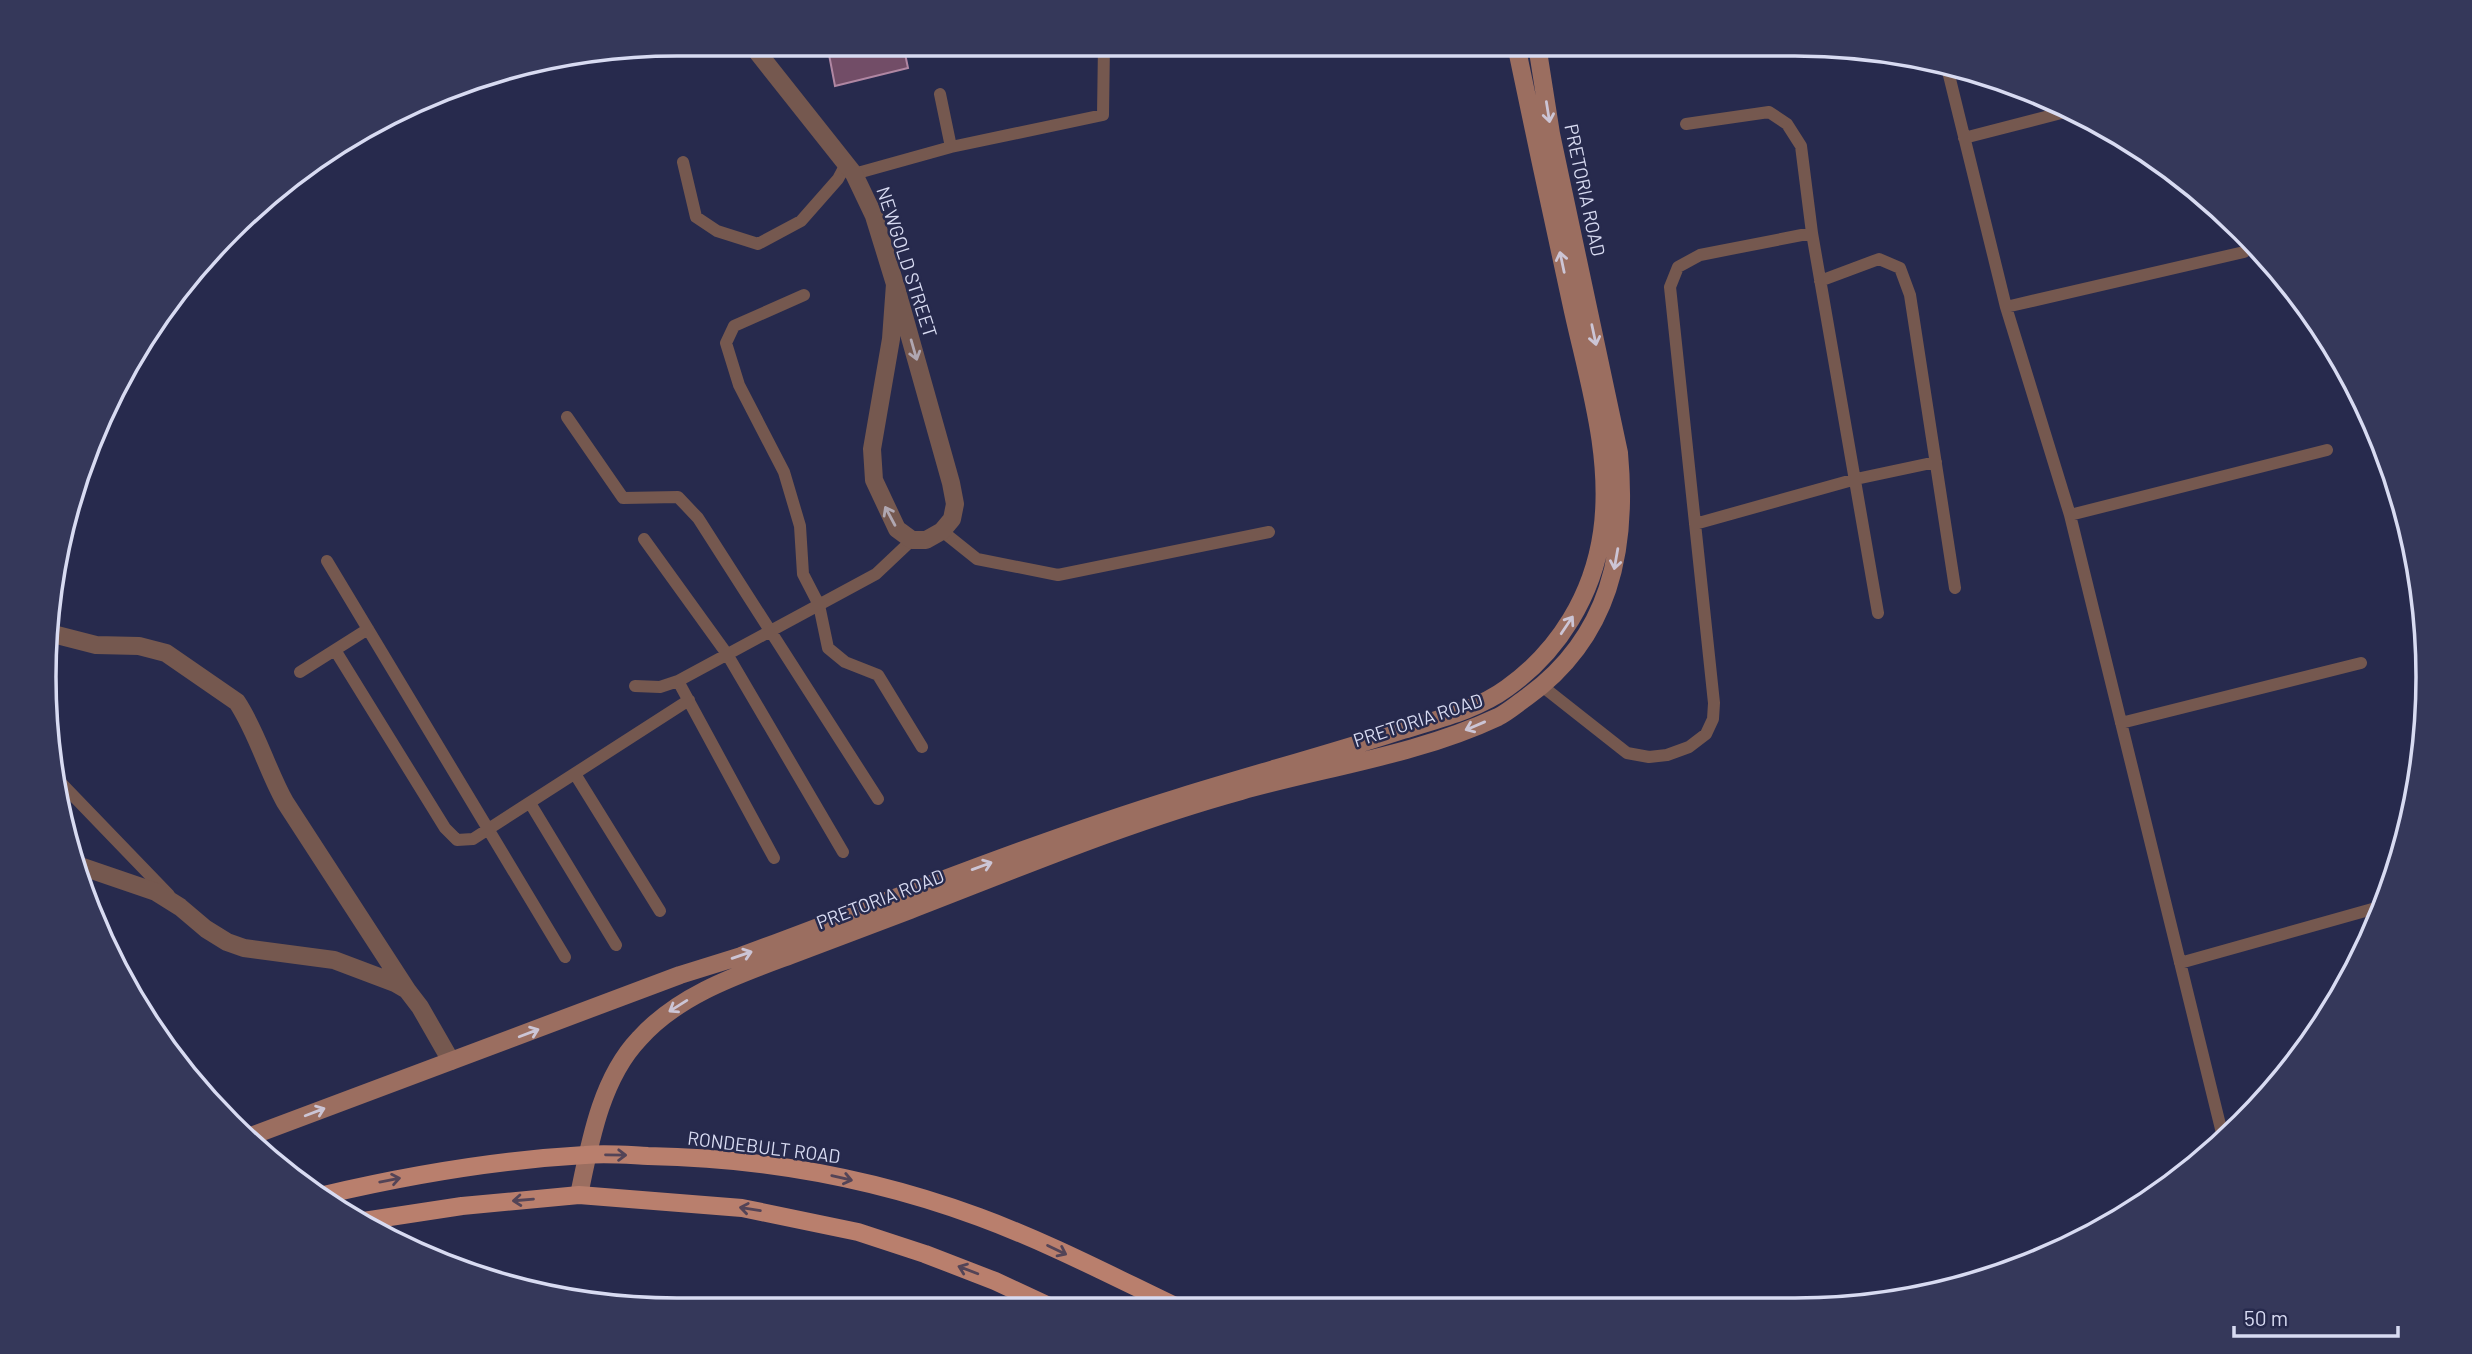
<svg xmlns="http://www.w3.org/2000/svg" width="2472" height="1354" font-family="Barlow,sans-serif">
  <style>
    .building { fill: #724d67; stroke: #b087a3; stroke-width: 2 }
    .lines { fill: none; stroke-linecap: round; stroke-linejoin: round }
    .lane { stroke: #75584f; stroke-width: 12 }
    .street { stroke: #75584f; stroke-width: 18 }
    .secondary { stroke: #9b6e60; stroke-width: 18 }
    .primary { stroke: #b97f6d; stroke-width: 18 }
    .oneway { stroke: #ccc5d5 }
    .oneway2 { stroke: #b0a7b1 }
    .oneway3 { stroke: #534457 }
    .labels { text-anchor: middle; stroke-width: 5; stroke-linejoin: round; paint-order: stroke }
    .street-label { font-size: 19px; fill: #d8dbf2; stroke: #272a4d }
    .rim { fill: none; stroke: #d8dbf2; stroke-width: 3.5 }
  </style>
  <rect width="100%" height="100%" fill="#272a4d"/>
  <!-- building -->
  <path class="building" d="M827,44H903L908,68L835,86Z"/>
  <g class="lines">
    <!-- lane -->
    <path class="lane" d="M1946,63L2006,307L2070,515L2223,1137
      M1686,124L1769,112L1787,124L1801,146L1812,233L1878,613
      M1964,138L2069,111
      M951,147L1103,115L1104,44
      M683,162L696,217L717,231L758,244L801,221L838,179L846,164
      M854,174L951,147L940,94
      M1820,281L1879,259L1900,268L1910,295L1955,588
      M804,295L734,326L726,343L739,385L784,472L800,526L803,574L819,605L828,648L845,662L878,675L922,747
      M2006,307L2244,252
      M567,417L623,498L678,497L698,518L878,799
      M2070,515L2327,450
      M1695,524L1856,479L1936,462
      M942,531L977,559L1058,575L1269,532
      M644,539L727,654L843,852
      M327,561L565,957
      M335,650L445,828L457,840L473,839L689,700
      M300,672L368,629
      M678,681L774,858
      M635,686L660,687L678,681L876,574L912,540
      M1542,686L1627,753L1649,757L1667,755L1689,747L1706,734L1713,719L1714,703L1670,287L1678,267L1700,255L1812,233
      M2121,723L2361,663
      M575,774L660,911
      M60,782L169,895
      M530,803L616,945
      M2180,963L2383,906"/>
    <!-- street -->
    <path class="street" d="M751,44L854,174L874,216L895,284L951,483L955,504L952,519L942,531L926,540H912L897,529L874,480L872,449L891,339L895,284
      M53,634L96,645L139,646L166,653L237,702C257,732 267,770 285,802L407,990
      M80,866L156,892L180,907L206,929L227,942L244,948L334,960L395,983L407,990L420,1007L451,1061"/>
    <!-- secondary -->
    <path class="secondary" d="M251,1136L680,975L741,956C887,902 1031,843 1180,797C1254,774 1329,754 1403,730C1438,719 1477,710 1507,688C1559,651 1593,595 1602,532C1613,455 1587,377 1571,302C1552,216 1534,131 1516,45
      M579,1195C590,1142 601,1079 639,1039C678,995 737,975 791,955C831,940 870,925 910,910C1019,868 1128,822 1241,791C1326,767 1417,755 1498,717C1508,712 1517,704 1527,697C1610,637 1628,550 1619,453L1551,134L1537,45"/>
    <!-- primary -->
    <path class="primary" d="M324,1195C409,1175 497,1160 585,1155C606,1153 627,1155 648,1156C761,1158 873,1178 979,1217C1047,1242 1112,1276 1177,1307
      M357,1222L462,1206L579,1195L742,1208L858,1232L925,1254L995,1281L1053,1308"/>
  </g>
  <!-- one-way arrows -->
  <defs><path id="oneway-shaft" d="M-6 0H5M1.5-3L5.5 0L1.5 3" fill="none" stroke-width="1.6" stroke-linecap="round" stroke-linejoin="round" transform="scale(1.75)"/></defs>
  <g class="oneway">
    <use href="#oneway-shaft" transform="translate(1548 112) rotate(81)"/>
    <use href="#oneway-shaft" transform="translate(1562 262) rotate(-102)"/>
    <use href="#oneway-shaft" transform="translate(1594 335) rotate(78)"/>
    <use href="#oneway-shaft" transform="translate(1616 559) rotate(100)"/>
    <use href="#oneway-shaft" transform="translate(1567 625) rotate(-56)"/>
    <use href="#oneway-shaft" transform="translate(1475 726) rotate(157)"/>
    <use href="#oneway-shaft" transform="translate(982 866) rotate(-20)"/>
    <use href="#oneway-shaft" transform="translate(742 955) rotate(-19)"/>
    <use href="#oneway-shaft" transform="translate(678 1006) rotate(148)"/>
    <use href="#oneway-shaft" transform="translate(529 1033) rotate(-21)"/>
    <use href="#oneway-shaft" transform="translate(315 1112) rotate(-21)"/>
  </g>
  <g class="oneway2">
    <use href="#oneway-shaft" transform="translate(914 350) rotate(74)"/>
    <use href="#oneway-shaft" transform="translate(890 516) rotate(-118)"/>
  </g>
  <g class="oneway3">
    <use href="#oneway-shaft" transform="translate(616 1155) rotate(1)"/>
    <use href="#oneway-shaft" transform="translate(842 1178) rotate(13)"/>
    <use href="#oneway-shaft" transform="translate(390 1180) rotate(-11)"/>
    <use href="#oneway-shaft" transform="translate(523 1200) rotate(175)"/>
    <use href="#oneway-shaft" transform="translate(750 1209) rotate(-171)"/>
    <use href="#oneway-shaft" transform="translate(1057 1250) rotate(26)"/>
    <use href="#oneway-shaft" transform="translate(968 1270) rotate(-159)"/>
  </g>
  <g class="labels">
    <!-- street labels -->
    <g class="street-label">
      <text transform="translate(1585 190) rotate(78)" y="7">PRETORIA ROAD</text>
      <text transform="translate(907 262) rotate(72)" y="7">NEWGOLD STREET</text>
      <text transform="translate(1418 720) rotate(-18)" y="7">PRETORIA ROAD</text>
      <text transform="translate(880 899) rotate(-21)" y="7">PRETORIA ROAD</text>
      <text transform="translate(764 1147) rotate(7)" y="7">RONDEBULT ROAD</text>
    </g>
  </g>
  <!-- crop -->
  <path d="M0 0H2472V1354H0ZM677 56H1795A621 621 0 0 1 2416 677V677A621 621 0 0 1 1795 1298H677A621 621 0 0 1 56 677V677A621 621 0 0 1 677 56Z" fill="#35385a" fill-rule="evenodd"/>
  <path class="rim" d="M677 56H1795A621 621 0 0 1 2416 677V677A621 621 0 0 1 1795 1298H677A621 621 0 0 1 56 677V677A621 621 0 0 1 677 56Z"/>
  <!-- scale -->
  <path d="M2234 1326v10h164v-10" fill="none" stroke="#d8dbf2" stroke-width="3.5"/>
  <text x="2244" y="1326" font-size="21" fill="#d8dbf2" stroke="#272a4d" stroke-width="5" paint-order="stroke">50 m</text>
</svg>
